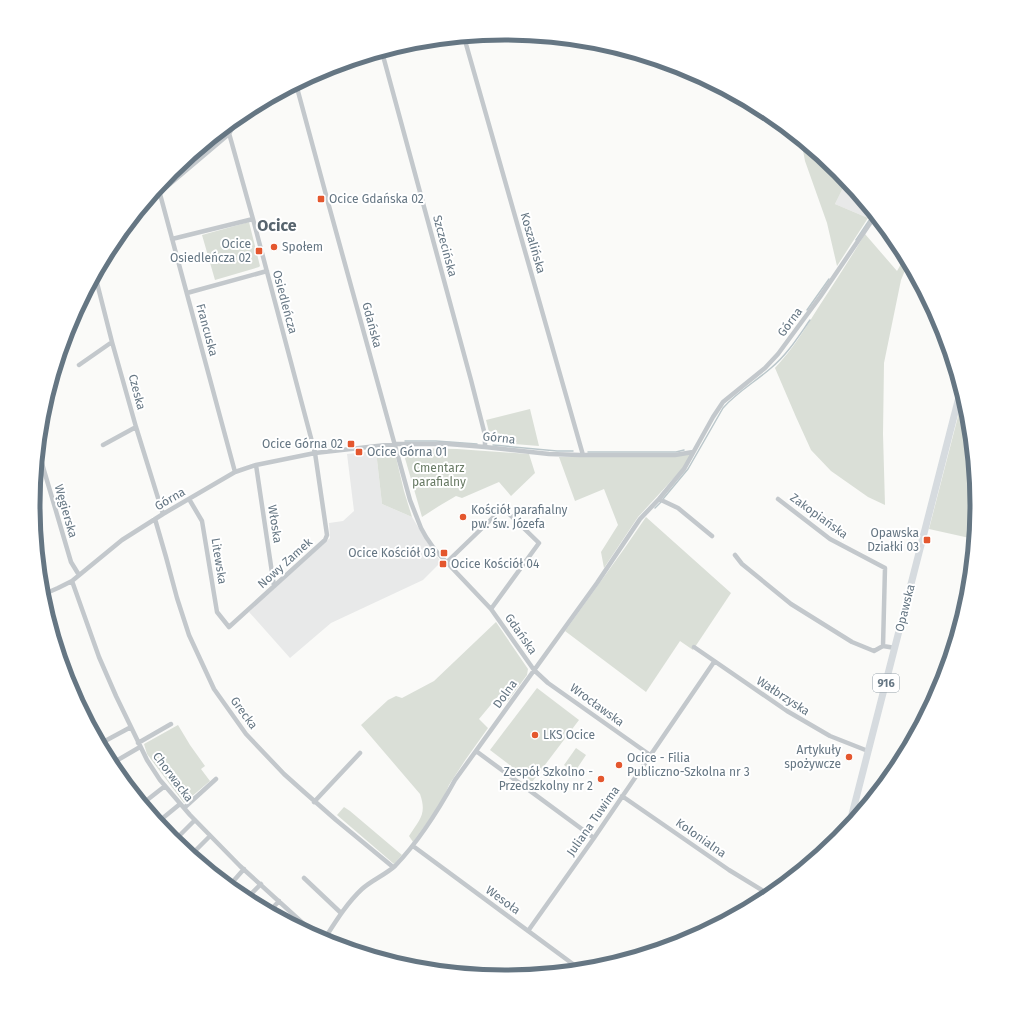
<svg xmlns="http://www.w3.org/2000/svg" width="1010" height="1010" font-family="'Fira Sans',sans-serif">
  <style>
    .built { fill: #e8e9e9 }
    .green { fill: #dadfd7 }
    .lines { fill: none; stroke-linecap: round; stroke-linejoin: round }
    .stream { stroke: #bbc7cb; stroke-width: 1.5 }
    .minor { stroke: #c3c8cc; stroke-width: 4.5 }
    .primary { stroke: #d6dbdf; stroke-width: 7 }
    .poi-dot { fill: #e4572e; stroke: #fff; stroke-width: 1.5 }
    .labels { text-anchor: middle; stroke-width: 4; stroke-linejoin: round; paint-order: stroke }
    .shield { fill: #fff; stroke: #939fa8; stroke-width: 1 }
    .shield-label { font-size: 11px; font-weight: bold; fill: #657683 }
    .poi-label { font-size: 12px; fill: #657683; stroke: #fff; text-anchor: start }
    .street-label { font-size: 12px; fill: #657683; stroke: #fff }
    .park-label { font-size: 12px; fill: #687a64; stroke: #fff }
    .district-label { font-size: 16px; font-weight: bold; fill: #57646e; stroke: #fff }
    .rim { fill: none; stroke: #657683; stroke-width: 5 }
  </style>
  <rect width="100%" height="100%" fill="#fafaf8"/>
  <!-- built -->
  <path class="built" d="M224,128V134L178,173L154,193L171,171Z
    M848,182L873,213L868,218L835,204L844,186Z
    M376,451L382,504L412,517L427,542L441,562L423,580L331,623L290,658L249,612L330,538L329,523L343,521L354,511L347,454Z"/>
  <!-- green -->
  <path class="green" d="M801,140L839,171L848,182L844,186L835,204L868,218L837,266L827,223L805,161Z
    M249,222L260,266L259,267L215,280L202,235Z
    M865,234L897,271L905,257L908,263L901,280L884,363L883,434L885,505L868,497L831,471L811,450L796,417L775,368C792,350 805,329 818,308C834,283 850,259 865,234Z
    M963,397L968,413L977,505L974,539L929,529Z
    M530,409L539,446L489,442V432L486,420Z
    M402,448L457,449L529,454L535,473L511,496L499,482L462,498L456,496L439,506L422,517Z
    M394,449L404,491L412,517L382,504L376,451Z
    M691,454L683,468L638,517L604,568L601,552L618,525L604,489L575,501L559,457H663Z
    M646,517L731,593L693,650L680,641L646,692L565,631L624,549Z
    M496,622L528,669L527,675L507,702L499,695L479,719L488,728L466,759L449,785L444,797L434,813L413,842L409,836C420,819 427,814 420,794L361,725L388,700L396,696L402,698L434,681Z
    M537,688L579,720L532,782L490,750Z
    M178,725L190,745L205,766L201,769L210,781L184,803L147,754L144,744Z
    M576,748L586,755L574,773L564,765Z
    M344,807L350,811L402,855L394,864L337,815Z"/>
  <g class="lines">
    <!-- stream -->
    <path class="stream" d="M856,240L870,219
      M807,310L829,279
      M405,441H436L477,444
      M493,445L557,451H573
      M588,452H676L684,450
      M663,499L688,469L723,408C737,392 755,382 771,368C787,355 798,337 810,320
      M655,508L661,502"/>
    <!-- minor -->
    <path class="minor" d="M464,37L583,455
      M382,52L471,380L485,435V447
      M296,84L329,206L410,500L421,528L426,537L435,550L491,609L534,670L548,683L650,755
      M160,194L235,472
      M138,211L229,134L239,116
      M172,239L253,219
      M95,275L112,342L136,427L163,514
      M187,293L267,271
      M79,365L112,342
      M103,445L136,427
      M38,450L71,562L79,575
      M256,465L274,586
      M189,499L202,521L217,612L229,627L325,540L327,535L315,453L253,219L227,126
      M659,499L678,508L712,536
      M778,499L830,539L885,568L883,646
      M155,519L166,557L177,598L189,635L214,689L246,734L284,774L303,791L336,820L393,867
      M735,555L742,564L791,604L852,642L874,651L883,646L895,648
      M447,562L503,508L539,543L491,609
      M72,581L99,657L116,696L147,760L160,780L190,815L240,866L306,926L333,944
      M42,595L58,588L72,581L122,540L163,514L235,472L256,465L315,453L395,444H448L485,447L549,454L580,455H675L693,452
      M694,647L787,711L830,736L868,751
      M105,741L131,727
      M138,743L171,724
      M476,751L594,838
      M111,764L140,747
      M622,796L729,870L770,895
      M314,802L360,753
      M142,804L165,786
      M184,808L216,779
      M158,822L180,804
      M174,841L195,820
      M413,846L581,970
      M191,855L210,836
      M304,878L341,913
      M229,886L244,869
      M246,899L261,884
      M269,912L279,901
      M528,931L594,838L714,662
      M325,938C336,921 347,903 362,889C372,880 385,875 395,866C419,841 438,811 455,780L597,583L640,519L659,499L684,469L713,417L723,402L765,368L778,354L820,297L875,216"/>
    <!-- primary -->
    <path class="primary" d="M849,826L961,389"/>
  </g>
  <!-- markers -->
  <g class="poi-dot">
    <rect x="317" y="195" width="8" height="8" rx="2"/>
    <circle cx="274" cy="247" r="4"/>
    <rect x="255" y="247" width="8" height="8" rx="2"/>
    <rect x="347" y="440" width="8" height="8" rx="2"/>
    <rect x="355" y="448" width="8" height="8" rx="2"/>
    <circle cx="463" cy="517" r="4"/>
    <rect x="923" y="536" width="8" height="8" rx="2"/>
    <rect x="440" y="549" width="8" height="8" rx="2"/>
    <rect x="439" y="560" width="8" height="8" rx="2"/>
    <circle cx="535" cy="735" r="4"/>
    <circle cx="849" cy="757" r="4"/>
    <circle cx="619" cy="765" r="4"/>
    <circle cx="601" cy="779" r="4"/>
  </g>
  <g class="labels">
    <!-- shield labels -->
    <rect class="shield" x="873" y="674" width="26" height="18" rx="3"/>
    <g class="shield-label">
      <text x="886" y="687">916</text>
    </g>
    <!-- poi labels -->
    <g class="poi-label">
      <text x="329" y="203">Ocice Gdańska 02</text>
      <text x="251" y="248" text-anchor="end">Ocice<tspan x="251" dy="14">Osiedleńcza 02</tspan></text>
      <text x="282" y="251">Społem</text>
      <text x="343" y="448" text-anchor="end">Ocice Górna 02</text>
      <text x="367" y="456">Ocice Górna 01</text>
      <text x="471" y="514">Kościół parafialny<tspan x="471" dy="14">pw. św. Józefa</tspan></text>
      <text x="919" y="537" text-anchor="end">Opawska<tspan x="919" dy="14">Działki 03</tspan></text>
      <text x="436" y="557" text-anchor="end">Ocice Kościół 03</text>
      <text x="451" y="568">Ocice Kościół 04</text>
      <text x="543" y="739">LKS Ocice</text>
      <text x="841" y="754" text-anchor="end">Artykuły<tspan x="841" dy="14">spożywcze</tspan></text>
      <text x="627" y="762">Ocice - Filia<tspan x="627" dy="14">Publiczno-Szkolna nr 3</tspan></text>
      <text x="593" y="776" text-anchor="end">Zespół Szkolno -<tspan x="593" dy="14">Przedszkolny nr 2</tspan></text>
    </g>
    <!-- street labels -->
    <g class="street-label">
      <text transform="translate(533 243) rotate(74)" y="4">Koszalińska</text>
      <text transform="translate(445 246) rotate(75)" y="4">Szczecińska</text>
      <text transform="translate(285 302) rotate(75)" y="4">Osiedleńcza</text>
      <text transform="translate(790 322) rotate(-54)" y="4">Górna</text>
      <text transform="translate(372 325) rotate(75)" y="4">Gdańska</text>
      <text transform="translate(207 330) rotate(75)" y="4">Francuska</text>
      <text transform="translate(137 392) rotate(75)" y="4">Czeska</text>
      <text transform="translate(499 438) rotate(6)" y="4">Górna</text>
      <text transform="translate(170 499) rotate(-30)" y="4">Górna</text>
      <text transform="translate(66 511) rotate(74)" y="4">Węgierska</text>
      <text transform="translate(819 516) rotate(36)" y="4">Zakopiańska</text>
      <text transform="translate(275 524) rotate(81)" y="4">Włoska</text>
      <text transform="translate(219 561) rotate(81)" y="4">Litewska</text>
      <text transform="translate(285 563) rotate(-42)" y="4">Nowy Zamek</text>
      <text transform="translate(905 608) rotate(-76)" y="4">Opawska</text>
      <text transform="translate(521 634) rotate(55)" y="4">Gdańska</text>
      <text transform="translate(505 694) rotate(-54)" y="4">Dolna</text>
      <text transform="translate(783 696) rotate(33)" y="4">Wałbrzyska</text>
      <text transform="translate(597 705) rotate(36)" y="4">Wrocławska</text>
      <text transform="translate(244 713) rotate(54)" y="4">Grecka</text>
      <text transform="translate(173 777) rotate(53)" y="4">Chorwacka</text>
      <text transform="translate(593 821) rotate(-55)" y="4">Juliana Tuwima</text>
      <text transform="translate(701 838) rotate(35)" y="4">Kolonialna</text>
      <text transform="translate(503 900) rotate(36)" y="4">Wesoła</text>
    </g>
    <!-- park labels -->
    <g class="park-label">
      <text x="439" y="472">Cmentarz<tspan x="439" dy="14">parafialny</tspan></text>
    </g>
    <!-- district labels -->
    <g class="district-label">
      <text x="277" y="231">Ocice</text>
    </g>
  </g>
  <!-- crop -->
  <path d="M0 0H1010V1010H0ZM40 505a465 465 0 1 1 930 0a465 465 0 1 1-930 0Z" fill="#fff" fill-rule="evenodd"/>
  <path class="rim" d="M40 505a465 465 0 1 1 930 0a465 465 0 1 1-930 0Z"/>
</svg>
